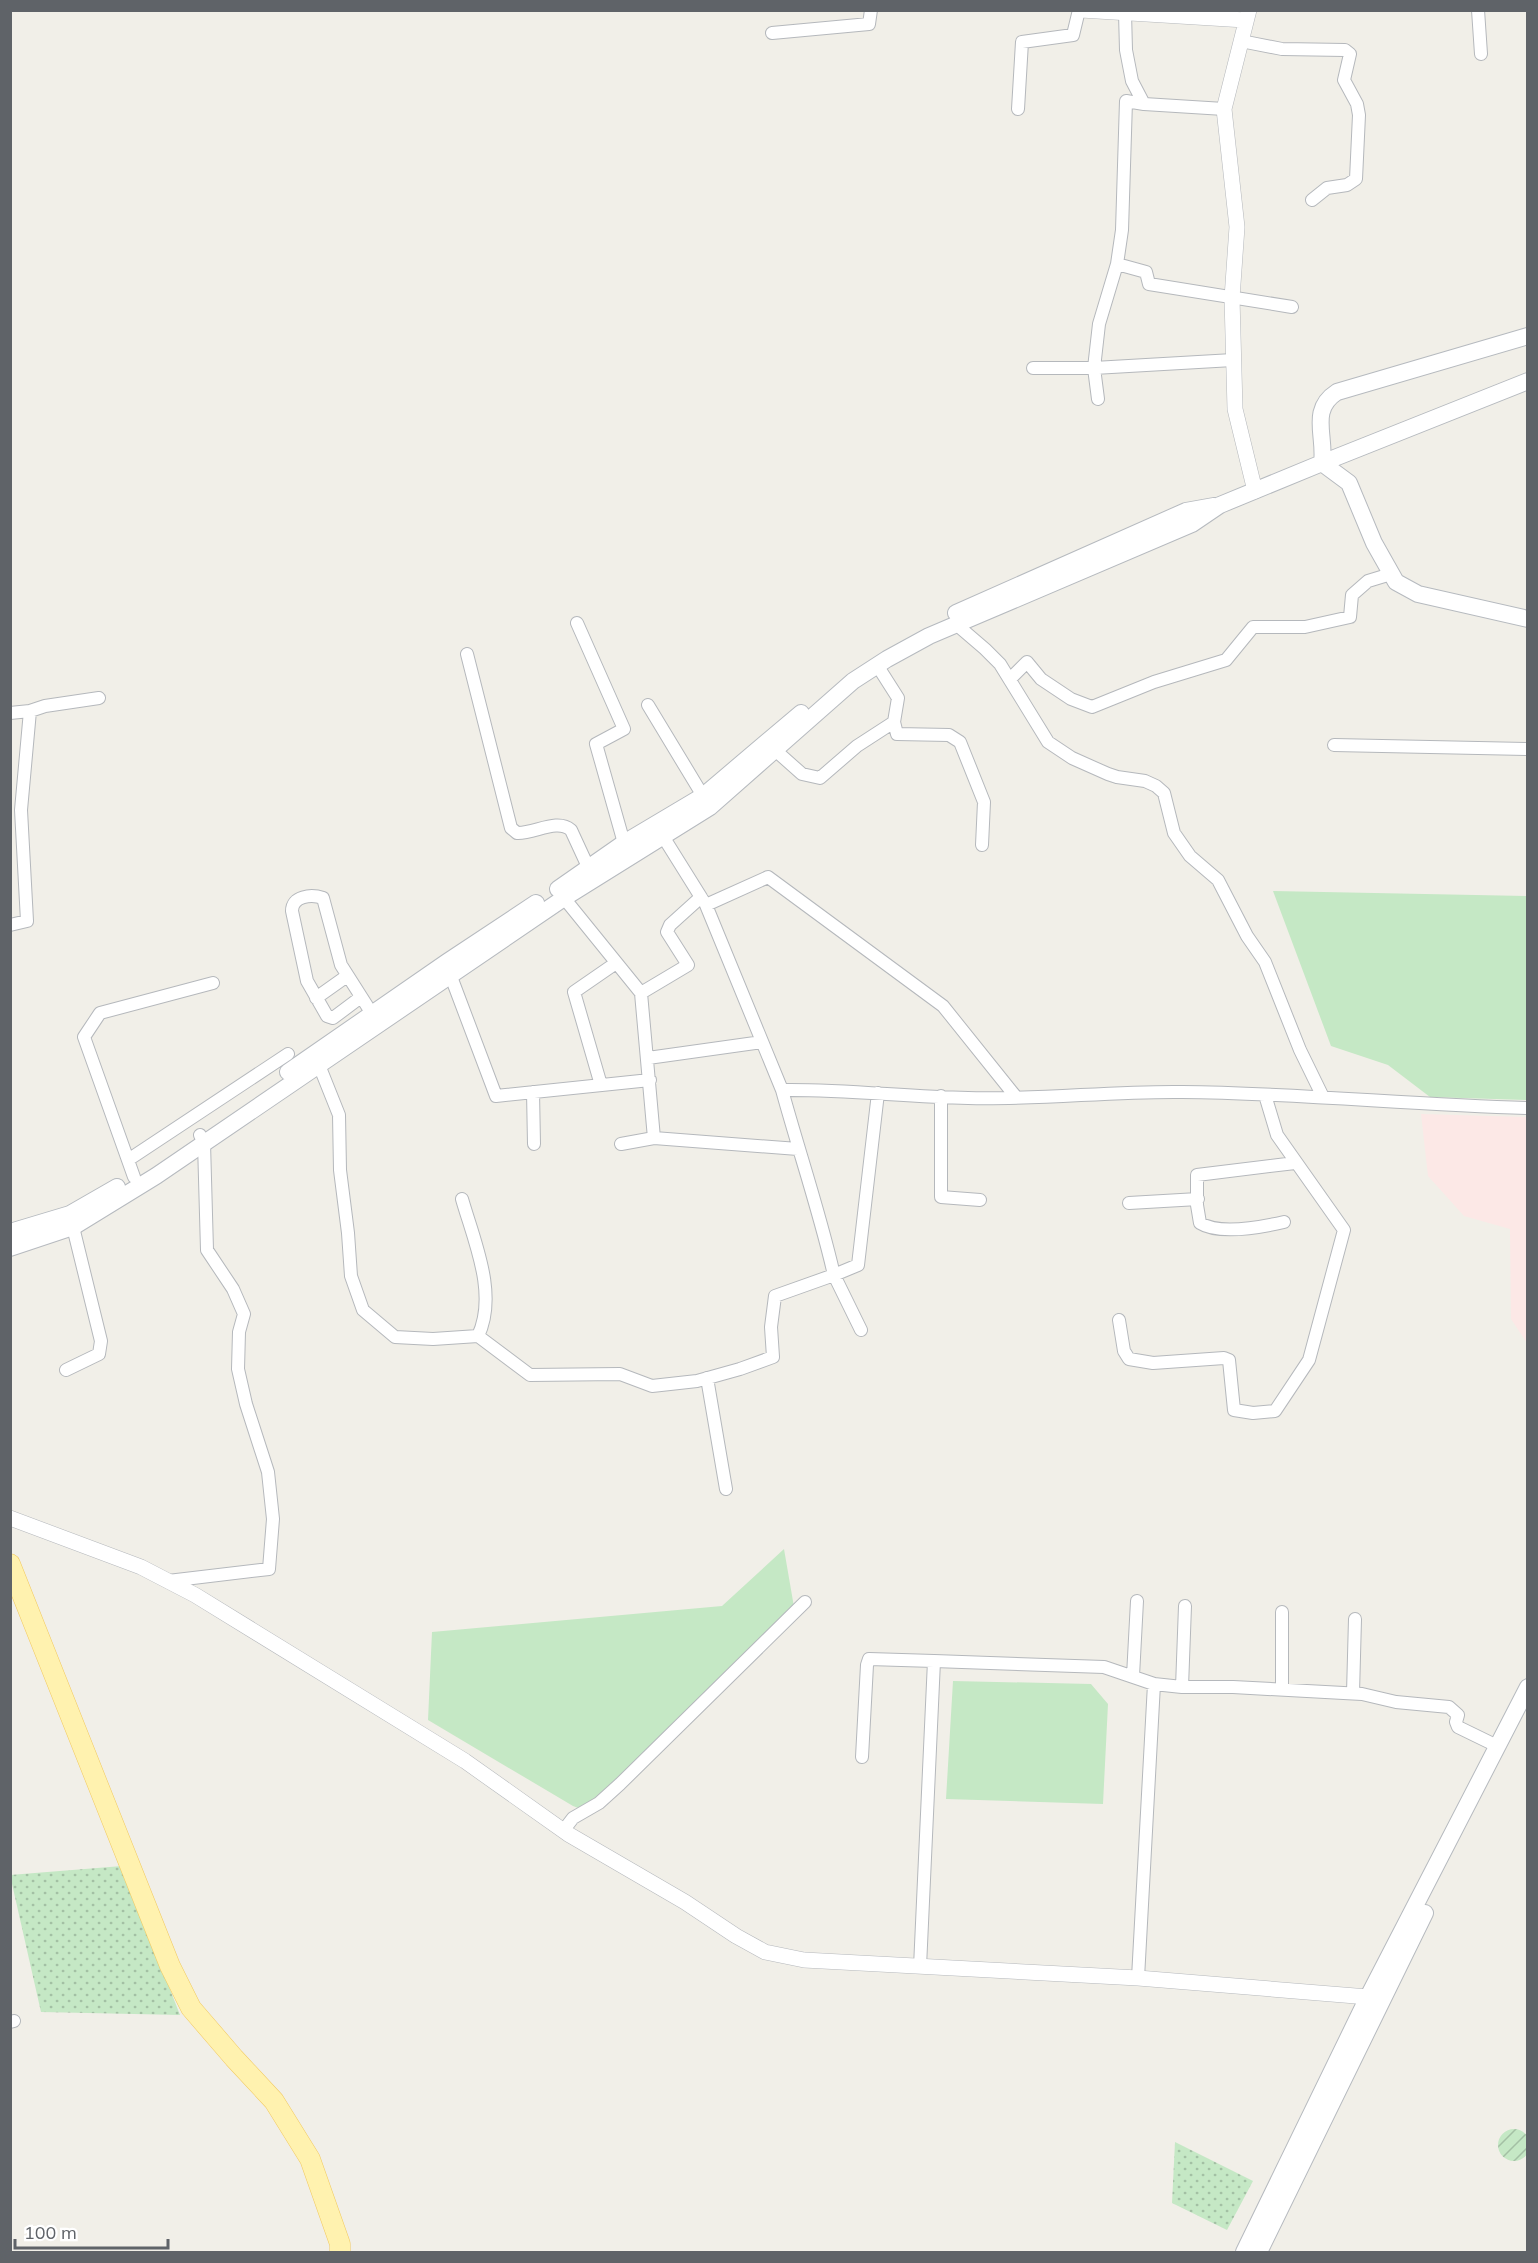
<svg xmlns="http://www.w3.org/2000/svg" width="1538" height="2263" font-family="Mulish,sans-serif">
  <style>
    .medical { fill: #fce8e6 }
    .grass { fill: url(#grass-dots) }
    .garden { fill: url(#garden-furrows) }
    .pitch { fill: #c5e8c5 }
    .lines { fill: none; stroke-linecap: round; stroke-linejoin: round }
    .minor-casing { stroke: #b5b8bc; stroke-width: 14 }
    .tertiary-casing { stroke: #b5b8bc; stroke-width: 16 }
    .secondary-casing { stroke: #b6babf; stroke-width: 18 }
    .primary-casing { stroke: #f2c960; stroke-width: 21 }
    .minor { stroke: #fff; stroke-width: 12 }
    .tertiary { stroke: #fff; stroke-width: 15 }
    .secondary { stroke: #fff; stroke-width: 16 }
    .primary { stroke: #fff2af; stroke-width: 20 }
  </style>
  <defs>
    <pattern id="grass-dots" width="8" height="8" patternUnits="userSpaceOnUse" patternTransform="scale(1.5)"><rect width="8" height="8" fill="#c5e8c5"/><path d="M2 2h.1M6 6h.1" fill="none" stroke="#a3c0a4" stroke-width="1.8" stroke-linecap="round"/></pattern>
    <pattern id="garden-furrows" width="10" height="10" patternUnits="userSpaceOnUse" patternTransform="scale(1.5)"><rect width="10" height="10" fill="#c5e8c5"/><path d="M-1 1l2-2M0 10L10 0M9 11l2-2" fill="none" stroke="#a3c0a4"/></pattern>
  </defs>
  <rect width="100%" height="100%" fill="#f1efe8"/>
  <!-- medical -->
  <path class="medical" d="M1421,1114L1527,1117V1343L1511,1319L1510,1229L1464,1216L1428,1176Z"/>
  <!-- grass -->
  <path class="grass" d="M122,1866L180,2015L41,2012L10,1875Z
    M1175,2142L1253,2181L1227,2230L1172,2203Z"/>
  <!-- garden -->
  <path class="garden" d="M1498 2145a16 16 0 1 1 32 0a16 16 0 1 1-32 0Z"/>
  <!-- pitch -->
  <path class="pitch" d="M1273,891L1527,896V1100L1430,1097L1388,1065L1331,1046Z
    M784,1549L794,1607L589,1812L573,1806L428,1720L432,1632L722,1606Z
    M953,1681L1091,1684L1108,1704L1103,1804L946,1799Z"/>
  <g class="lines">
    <!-- minor casing -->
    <g class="minor-casing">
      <path id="minor" d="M1478,10L1481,54
        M1125,13L1126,50L1132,81L1144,104
        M772,33L869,24L871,10
        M1241,41L1282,49L1345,50L1350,54L1344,80L1357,104L1359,115L1356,179L1347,185L1327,188L1312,200
        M1018,109L1022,42L1073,35L1079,10
        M1117,264L1122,230L1126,101L1144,104L1224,109
        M1033,368H1094L1099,324L1117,264L1146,272L1149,284L1292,307
        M1098,399L1094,368L1233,360
        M577,623L624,729L596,744L624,843
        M957,625L985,649L1000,664L1048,742L1072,758L1108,774L1117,777L1145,781L1156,786L1164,793L1174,833L1190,856L1218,880L1247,936L1265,962L1300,1050L1323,1097
        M467,654L511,828L517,833C534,834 557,818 571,830L589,869
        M1010,679L1027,662L1041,679L1071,699L1092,707L1154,682L1226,660L1253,627H1305L1350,617L1352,595L1368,581L1391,574
        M648,705L703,796
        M30,711L45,706L99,698
        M10,713L30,711L21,810L27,921L10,925
        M894,722L897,734L949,735L960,742L984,802L982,845
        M1334,745L1528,749
        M775,750L802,774L820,778L857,746L894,722L898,698L877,665
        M659,830L704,902
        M564,898L641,993L654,1138L798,1149
        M450,974L496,1096L650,1080
        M641,993L688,965L667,932L670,925L701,897
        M361,997L333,1018L327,1016L307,981L292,911C292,896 311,894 323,898L341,965L376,1020
        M316,998L347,976
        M648,1058L762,1042
        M319,1065L339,1115L340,1170L348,1233L351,1276L363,1310L395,1337L433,1339L478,1336L530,1375L620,1374L652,1386L697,1381L740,1369L773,1357L771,1327L775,1296L834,1275C820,1213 799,1152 782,1090C844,1089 906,1097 968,1098C1040,1100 1111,1091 1182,1092C1297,1093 1412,1105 1528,1108
        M601,1085L574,992L616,963
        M782,1090L706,905L768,877L943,1006L1016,1097
        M533,1092L534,1144
        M941,1096V1197L980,1200
        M621,1144L654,1138
        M128,1160L288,1054
        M134,1177L84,1037L100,1013L213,983
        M462,1199C474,1241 498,1294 478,1336
        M1129,1203L1198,1199
        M1284,1222C1262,1227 1219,1235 1200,1223L1197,1205V1175L1295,1163
        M1119,1320L1124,1351L1129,1359L1153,1363L1224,1358L1229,1360L1234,1410L1253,1413L1275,1411L1309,1360L1344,1230L1277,1135L1265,1095
        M861,1330L834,1275L858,1265L878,1093
        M66,1370L99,1354L101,1341L73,1227
        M707,1378L726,1489
        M168,1581L269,1569L273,1519L268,1472L246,1404L238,1369L239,1332L244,1314L233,1289L207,1250L204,1143L200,1135
        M1185,1606L1182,1687H1233L1362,1694L1396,1702L1449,1707L1458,1715L1456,1722L1458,1727L1497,1746
        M934,1661L1104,1667L1154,1684L1182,1687
        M1133,1676L1137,1601
        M1282,1689V1612
        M1353,1693L1355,1619
        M862,1757L867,1665L869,1659L934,1661L920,1967
        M563,1831L573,1818L599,1803L620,1784L805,1602
        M1138,1978L1154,1684
        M10,2022L14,2021"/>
    </g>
    <!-- tertiary casing -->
    <g class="tertiary-casing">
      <path id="tertiary" d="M1081,10L1245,20
        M1249,10L1224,109L1237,227L1232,298L1235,409L1255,491
        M10,1518L141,1567L195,1595L465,1761L568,1834L685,1902L736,1936L765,1952L804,1960L1138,1978L1368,1997L1378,1996"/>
    </g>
    <!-- secondary casing -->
    <g class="secondary-casing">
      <path id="secondary" d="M1528,381L1322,463L1349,483L1374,543L1396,582L1418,594L1528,619
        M956,613L1186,511L1214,506
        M558,889L624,843L703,796L801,713
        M288,1072L447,962L536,903
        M10,1232L70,1214L117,1187
        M10,1248L73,1227L156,1176L564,898L710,807L853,681L887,659L929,636L1192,524L1220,505L1322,463C1326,436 1309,410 1337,392L1528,336
        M1244,2252L1368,1997L1528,1687
        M1259,2252L1425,1913"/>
    </g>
    <!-- primary casing -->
    <g class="primary-casing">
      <path id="primary" d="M10,1564L170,1966L191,2008L234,2058L274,2101L310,2159L340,2244V2252"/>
    </g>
    <!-- minor -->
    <use href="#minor" class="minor"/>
    <!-- tertiary -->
    <use href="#tertiary" class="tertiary"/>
    <!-- secondary -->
    <use href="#secondary" class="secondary"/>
    <!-- primary -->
    <use href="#primary" class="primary"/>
  </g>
  <!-- border -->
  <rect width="1538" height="2263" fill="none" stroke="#5f6368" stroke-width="24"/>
  <!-- scale -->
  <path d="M15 2239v9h153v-9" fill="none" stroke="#5f6368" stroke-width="3"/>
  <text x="24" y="2239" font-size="18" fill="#5f6368" stroke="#ffffff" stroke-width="4.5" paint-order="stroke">100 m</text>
</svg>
